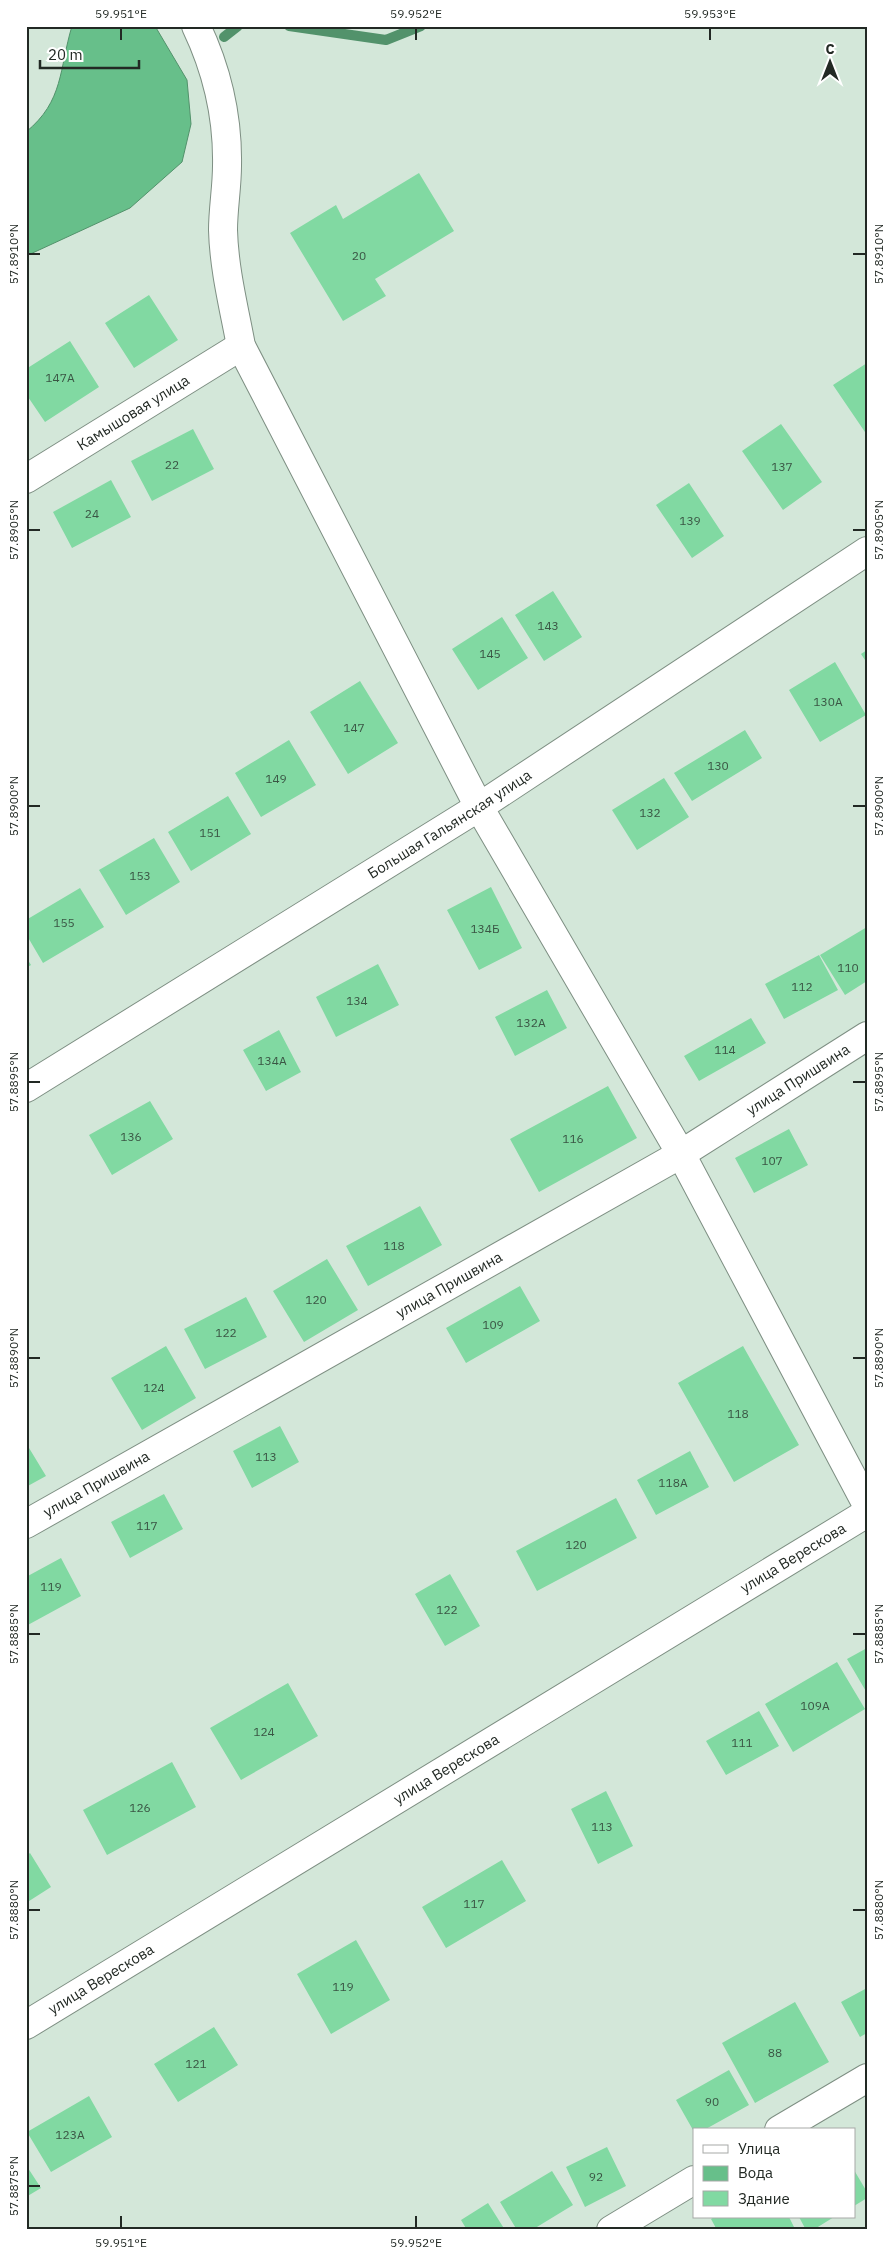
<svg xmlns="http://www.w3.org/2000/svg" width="893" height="2256" font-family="'IBM Plex Sans',sans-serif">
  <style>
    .water { fill: #67bf8a; stroke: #52926b }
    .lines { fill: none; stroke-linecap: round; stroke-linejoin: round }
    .stream { stroke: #52926b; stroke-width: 10 }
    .building { fill: #81d9a2 }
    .minor-casing { stroke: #7e8f83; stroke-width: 30 }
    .minor { stroke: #fff; stroke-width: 28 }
    .ticks { fill: none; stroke: #222924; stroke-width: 2 }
    .labels { text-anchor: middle; stroke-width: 4; stroke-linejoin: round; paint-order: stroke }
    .number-label { font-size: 12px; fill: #3a5544 }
    .street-label { font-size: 15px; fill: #222924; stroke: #fff }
    .neatline { fill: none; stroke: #222924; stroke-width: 2 }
    .ticks-label { font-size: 12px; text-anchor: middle; fill: #222924 }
  </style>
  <rect width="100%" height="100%" fill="#d3e7d9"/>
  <!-- water -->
  <path class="water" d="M72,26H155L187,80L191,124L182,162L130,208L26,256V132C64,101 59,69 72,26Z"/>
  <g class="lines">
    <!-- stream -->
    <path class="stream" d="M289,26L386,40L421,26
      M224,37L238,26"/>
  </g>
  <!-- building -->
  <path class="building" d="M419,173L454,231L375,279L386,296L343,321L290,233L336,205L343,219Z
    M149,295L178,340L134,368L105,323Z
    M70,341L99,387L45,422L26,394V369Z
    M867,363V435L833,385Z
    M781,424L822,482L783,510L742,451Z
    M193,429L214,469L152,501L131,461Z
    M111,480L131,517L72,548L53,512Z
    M689,483L724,536L692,558L656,505Z
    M553,591L582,637L544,661L515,615Z
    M502,617L528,658L478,690L452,649Z
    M867,650V663L861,654Z
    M835,662L866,715L820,742L789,690Z
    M360,681L398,743L348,774L310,712Z
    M745,730L762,758L692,801L674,773Z
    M289,740L316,785L261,817L235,773Z
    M664,778L689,817L637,850L612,810Z
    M228,796L251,834L191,871L168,832Z
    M154,838L180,882L126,915L99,870Z
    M491,887L522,948L479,970L447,910Z
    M80,888L104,927L43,963L26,934V920Z
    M867,927V981L845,995L820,955Z
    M819,955L838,990L784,1019L765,984Z
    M26,957L31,965L26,968Z
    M378,964L399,1005L336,1037L316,997Z
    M547,990L567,1028L515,1056L495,1017Z
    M751,1018L766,1043L699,1081L684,1056Z
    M279,1030L301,1072L266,1091L243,1050Z
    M608,1086L637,1138L539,1192L510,1139Z
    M150,1101L173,1139L112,1175L89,1135Z
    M789,1129L808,1165L754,1193L735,1158Z
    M420,1206L442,1245L368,1286L346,1246Z
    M327,1259L358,1310L304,1342L273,1291Z
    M520,1286L540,1321L466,1363L446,1328Z
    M246,1297L267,1337L205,1369L184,1329Z
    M166,1346L196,1398L142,1430L111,1378Z
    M743,1346L799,1445L734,1482L678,1383Z
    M280,1426L299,1462L252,1488L233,1451Z
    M26,1443L46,1476L26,1487Z
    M690,1451L709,1487L656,1515L637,1480Z
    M164,1494L183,1529L130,1558L111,1522Z
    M616,1498L637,1538L537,1591L516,1551Z
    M61,1558L81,1596L26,1626V1577Z
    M450,1574L480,1626L445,1646L415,1594Z
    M867,1648V1693L847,1659Z
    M837,1662L865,1709L793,1752L765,1704Z
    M288,1683L318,1736L241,1780L210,1728Z
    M759,1711L779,1746L726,1775L706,1741Z
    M172,1762L196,1807L107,1855L83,1810Z
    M606,1791L633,1846L598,1864L571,1809Z
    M30,1853L51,1887L26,1903V1856Z
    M502,1860L526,1901L446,1948L422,1907Z
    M356,1940L390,2000L331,2034L297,1974Z
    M867,1988V2033L860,2037L841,2002Z
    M795,2002L829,2062L755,2103L722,2043Z
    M214,2027L238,2065L178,2102L154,2064Z
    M729,2070L749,2105L704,2130H693L676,2100Z
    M89,2096L112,2137L51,2172L27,2132Z
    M607,2147L626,2186L585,2207L566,2167Z
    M26,2165L41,2188L26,2197Z
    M854,2170L867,2192V2198L854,2206Z
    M552,2171L573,2205L532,2230H517L500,2202Z
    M488,2203L505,2230H467L461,2220Z
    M714,2217H789L794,2227L789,2230H717L711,2219Z
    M799,2217H834L813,2230H806Z"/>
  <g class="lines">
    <!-- minor casing -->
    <g class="minor-casing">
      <g id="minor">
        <path d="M196,26C217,70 228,117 227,166C227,187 223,209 223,230C224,269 234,308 241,346L479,807L681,1154L867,1505"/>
        <path id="s1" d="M26,479L241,346"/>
        <path id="s2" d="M26,1088L479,807L867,551"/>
        <path id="s3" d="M26,1524L681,1154L867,1036"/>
        <path id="s4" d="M26,2025L867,1513"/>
        <path d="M779,2130L867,2078"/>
        <path d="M611,2230L694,2180"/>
      </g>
    </g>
    <!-- minor -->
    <use href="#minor" class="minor"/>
  </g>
  <!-- ticks -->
  <path class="ticks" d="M121,28V40M416,28V40M710,28V40M28,254H40M853,254H866M28,530H40M853,530H866M28,806H40M853,806H866M28,1082H40M853,1082H866M28,1358H40M853,1358H866M28,1634H40M853,1634H866M28,1910H40M853,1910H866M28,2186H40M121,2216V2228M416,2216V2228"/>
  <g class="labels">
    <!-- number labels -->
    <g class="number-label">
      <text x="359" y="260">20</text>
      <text x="60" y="382">147А</text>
      <text x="172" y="469">22</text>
      <text x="782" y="471">137</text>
      <text x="92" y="518">24</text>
      <text x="690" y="525">139</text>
      <text x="548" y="630">143</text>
      <text x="490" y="658">145</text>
      <text x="828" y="706">130А</text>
      <text x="354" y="732">147</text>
      <text x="718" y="770">130</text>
      <text x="276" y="783">149</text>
      <text x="650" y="817">132</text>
      <text x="210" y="837">151</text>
      <text x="140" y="880">153</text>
      <text x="64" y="927">155</text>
      <text x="485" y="933">134Б</text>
      <text x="848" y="972">110</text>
      <text x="802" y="991">112</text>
      <text x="357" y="1005">134</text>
      <text x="531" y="1027">132А</text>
      <text x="725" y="1054">114</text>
      <text x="272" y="1065">134А</text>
      <text x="131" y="1141">136</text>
      <text x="573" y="1143">116</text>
      <text x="772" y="1165">107</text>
      <text x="394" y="1250">118</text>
      <text x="316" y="1304">120</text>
      <text x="493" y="1329">109</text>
      <text x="226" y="1337">122</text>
      <text x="154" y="1392">124</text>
      <text x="738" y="1418">118</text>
      <text x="266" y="1461">113</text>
      <text x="673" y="1487">118А</text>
      <text x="147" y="1530">117</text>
      <text x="576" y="1549">120</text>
      <text x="51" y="1591">119</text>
      <text x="447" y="1614">122</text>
      <text x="815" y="1710">109А</text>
      <text x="264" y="1736">124</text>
      <text x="742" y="1747">111</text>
      <text x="140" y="1812">126</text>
      <text x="602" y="1831">113</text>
      <text x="474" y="1908">117</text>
      <text x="343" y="1991">119</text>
      <text x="775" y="2057">88</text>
      <text x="196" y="2068">121</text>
      <text x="712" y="2106">90</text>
      <text x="70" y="2139">123А</text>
      <text x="596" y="2181">92</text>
    </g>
    <!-- street labels -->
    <g class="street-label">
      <text dy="5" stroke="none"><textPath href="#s1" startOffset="126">Камышовая улица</textPath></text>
      <text dy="5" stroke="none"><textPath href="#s2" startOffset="499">Большая Гальянская улица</textPath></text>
      <text dy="5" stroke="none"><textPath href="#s3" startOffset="891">улица Пришвина</textPath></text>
      <text dy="5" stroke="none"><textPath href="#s3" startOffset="486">улица Пришвина</textPath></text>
      <text dy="5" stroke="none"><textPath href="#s3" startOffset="81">улица Пришвина</textPath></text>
      <text dy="5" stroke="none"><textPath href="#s4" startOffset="898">улица Верескова</textPath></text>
      <text dy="5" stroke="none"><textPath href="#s4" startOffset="492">улица Верескова</textPath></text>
      <text dy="5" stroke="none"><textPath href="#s4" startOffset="88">улица Верескова</textPath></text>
    </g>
  </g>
  <!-- border -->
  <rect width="893" height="2256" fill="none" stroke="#ffffff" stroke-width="55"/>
  <!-- legend -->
  <rect x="693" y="2128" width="162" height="90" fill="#ffffff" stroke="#a7a9a7"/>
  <rect x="703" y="2145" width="25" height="8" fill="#ffffff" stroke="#a7a9a7"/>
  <text x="738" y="2154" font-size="15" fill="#222924">Улица</text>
  <rect x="703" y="2166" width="25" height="15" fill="#67bf8a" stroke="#a7a9a7"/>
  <text x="738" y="2178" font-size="15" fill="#222924">Вода</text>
  <rect x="703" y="2191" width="25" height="15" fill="#81d9a2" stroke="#a7a9a7"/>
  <text x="738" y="2204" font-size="15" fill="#222924">Здание</text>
  <!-- north arrow -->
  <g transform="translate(830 62)" stroke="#ffffff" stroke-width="4" paint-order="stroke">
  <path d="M0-4L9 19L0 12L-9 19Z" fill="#222924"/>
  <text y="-8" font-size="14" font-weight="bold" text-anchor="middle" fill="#222924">С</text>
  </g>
  <!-- scale -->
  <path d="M40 60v8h99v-8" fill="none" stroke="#222924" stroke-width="2.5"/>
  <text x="48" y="60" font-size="15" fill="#222924" stroke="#ffffff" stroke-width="4" paint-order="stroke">20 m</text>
  <rect x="28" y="28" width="838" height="2200" class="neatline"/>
  <g class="ticks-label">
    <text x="121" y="18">59.951°E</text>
    <text x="416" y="18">59.952°E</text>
    <text x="710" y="18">59.953°E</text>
    <text transform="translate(14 254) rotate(-90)" y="4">57.8910°N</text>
    <text transform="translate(879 254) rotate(-90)" y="4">57.8910°N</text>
    <text transform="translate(14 530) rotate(-90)" y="4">57.8905°N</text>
    <text transform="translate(879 530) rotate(-90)" y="4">57.8905°N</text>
    <text transform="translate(14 806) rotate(-90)" y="4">57.8900°N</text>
    <text transform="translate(879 806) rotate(-90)" y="4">57.8900°N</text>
    <text transform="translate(14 1082) rotate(-90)" y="4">57.8895°N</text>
    <text transform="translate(879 1082) rotate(-90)" y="4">57.8895°N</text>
    <text transform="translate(14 1358) rotate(-90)" y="4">57.8890°N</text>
    <text transform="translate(879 1358) rotate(-90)" y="4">57.8890°N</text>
    <text transform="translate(14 1634) rotate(-90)" y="4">57.8885°N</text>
    <text transform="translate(879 1634) rotate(-90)" y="4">57.8885°N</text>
    <text transform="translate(14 1910) rotate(-90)" y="4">57.8880°N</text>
    <text transform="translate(879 1910) rotate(-90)" y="4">57.8880°N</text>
    <text transform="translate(14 2186) rotate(-90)" y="4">57.8875°N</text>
    <text x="121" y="2247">59.951°E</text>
    <text x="416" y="2247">59.952°E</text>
  </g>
</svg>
